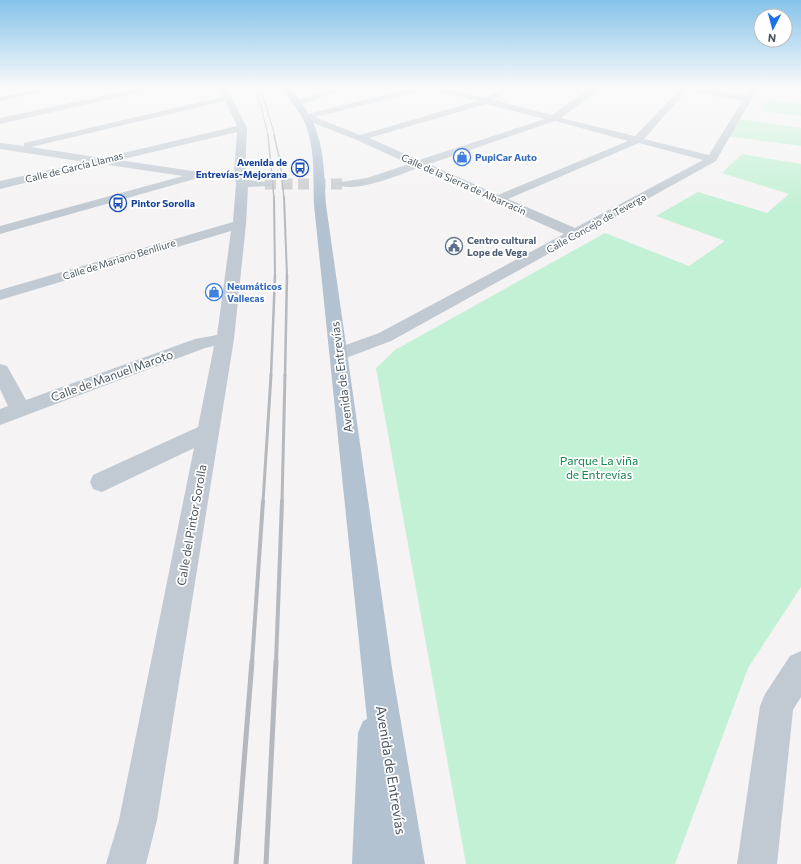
<svg xmlns="http://www.w3.org/2000/svg" width="801" height="864" font-family="Commissioner,sans-serif">
  <style>
    .green { fill: #c3f1d5 }
    .lines { fill: none; stroke-linecap: round; stroke-linejoin: round }
    .minor-tunnel { stroke: #caccce; stroke-width: 11; stroke-dasharray: 11 5.5; stroke-linecap: butt }
    .minor { fill: #c1cad2; fill-rule: evenodd }
    .major { fill: #b3c2d1; fill-rule: evenodd }
    .rail-far6 { stroke: #b5b8bd; stroke-width: 1 }
    .rail-far5 { stroke: #b5b8bd; stroke-width: 1.5 }
    .rail-far4 { stroke: #b5b8bd; stroke-width: 2 }
    .rail-far3 { stroke: #b5b8bd; stroke-width: 2.5 }
    .rail-far2 { stroke: #b5b8bd; stroke-width: 3 }
    .rail-far1 { stroke: #b5b8bd; stroke-width: 4 }
    .rail { stroke: #b5b8bd; stroke-width: 5 }
    .labels { text-anchor: middle; stroke-width: 3.5; stroke-linejoin: round; paint-order: stroke }
    .far-shop-label { font-size: 10px; font-weight: bold; fill: #366cbe; stroke: #fff; text-anchor: start }
    .far-transit-label { font-size: 10px; font-weight: bold; fill: #164399; stroke: #fff; text-anchor: end }
    .far-street-label { font-size: 10px; fill: #4a5661; stroke: #fff }
    .far-service-label { font-size: 10px; font-weight: bold; fill: #4e5e75; stroke: #fff; text-anchor: start }
    .street-label { font-size: 12px; fill: #4a5661; stroke: #fff }
    .park-label { font-size: 12px; fill: #17864f; stroke: #fff }
    .near-street-label { font-size: 14px; fill: #4a5661; stroke: #fff }
  </style>
  <rect width="100%" height="100%" fill="#f5f3f3"/>
  <!-- green -->
  <path class="green" d="M764,86H801V95L762,90Z
    M767,100L801,104V116L763,111Z
    M738,119L801,128V146L726,136Z
    M742,154L801,164V587L748,668L675,864H466L376,368L395,350L605,233L689,266L725,241L656,216L698,192L767,213L789,194L722,173Z"/>
  <g class="lines">
    <!-- minor-tunnel -->
    <path class="minor-tunnel" d="M265,184H345"/>
    <!-- minor -->
    <path class="minor" d="M51,86H68L0,101V97Z
      M151,86H168L0,124V118Z
      M218,86H226L247,128L245,175L247,180L269,182L271,184L269,186L248,187L246,224L234,339L157,820L146,864H106L119,820L194,448L102,492L93,489L90,482L93,475L198,427L214,346L205,348L0,425V409L8,406L0,389V364L7,366L26,400L195,339L217,335L231,231L0,300V290L233,222L236,183L235,178H198L0,234V226L183,176L102,164L0,189V181L85,162L0,149V143L24,146V143L223,97ZM225,101L237,126L102,158L31,147ZM237,132L234,172H199L119,160Z
      M337,86H349L299,106H296L292,104L293,102Z
      M421,86H438L485,98L508,86H518L493,100L552,115L594,86H604L561,118L635,136L680,89L671,86H691L745,96L751,86H759L716,161L391,341L346,358L339,360L332,358L330,354L332,350L379,333L564,234L418,168C399,175 361,191 341,186L339,184L341,182L367,178L409,164L357,140L303,119L302,117L303,115ZM429,89L477,101L360,135L315,117ZM687,90L742,101L709,155L644,139ZM486,104L545,119L419,160L369,138ZM555,121L628,141L498,195L429,164ZM639,143L703,160L575,228L508,199Z
      M801,651V697L793,710L777,864H737L760,706L765,694L790,656Z"/>
    <!-- major -->
    <path class="major" d="M281,86H289C296,97 305,106 310,117C325,143 324,176 326,205L393,675L425,864H352L358,733L363,721L367,719L314,205C313,177 316,143 302,117C296,107 288,97 281,86Z"/>
    <!-- rail-far6 -->
    <path class="rail-far6" d="M252,86L261,105L268,136
      M262,93L275,136"/>
    <!-- rail-far5 -->
    <path class="rail-far5" d="M268,135L274,198
      M274,135L280,161L284,198"/>
    <!-- rail-far4 -->
    <path class="rail-far4" d="M274,197L275,276
      M284,197L287,276"/>
    <!-- rail-far3 -->
    <path class="rail-far3" d="M271,376L275,275
      M285,376L287,275"/>
    <!-- rail-far2 -->
    <path class="rail-far2" d="M263,502L271,375
      M282,502L285,375"/>
    <!-- rail-far1 -->
    <path class="rail-far1" d="M252,662L263,501
      M276,662L282,501"/>
    <!-- rail -->
    <path class="rail" d="M236,864L252,661
      M266,864L276,661"/>
  </g>
  <!-- sky -->
  <linearGradient id="sky" x2="0" y2="1"><stop stop-color="#85c3ea"/><stop offset="0.42" stop-color="#fafafa"/><stop offset="1" stop-color="#fafafa" stop-opacity="0"/></linearGradient>
  <rect width="801" height="207" fill="url(#sky)"/>
  <!-- icons -->
  <defs>
    <g id="shop-ring" transform="scale(0.9)"><circle r="9.5" fill="#fff" stroke="#3f7fe0" stroke-width="1.5"/><path d="M-5-2.5h2.3a2.7 3.5 0 0 1 5.4 0H5L5.5 6h-11ZM-1.5-2.5h3a1.5 2.3 0 0 0-3 0Z" fill="#3f7fe0"/></g>
    <g id="bus-ring" transform="scale(0.9)"><circle r="9.5" fill="#fff" stroke="#1a4fb4" stroke-width="1.5"/><path d="M-5-6H5V4H4V6H2V4H-2V6H-4V4H-5ZM-3.5-4V0h7V-4ZM-3.5 1.2v1.5H-2V1.2ZM2 1.2v1.5H3.5V1.2Z" fill="#1a4fb4"/></g>
    <g id="civic-ring" transform="scale(0.9)"><circle r="9.5" fill="#fff" stroke="#5c6f8a" stroke-width="1.5"/><path d="M-.6-6.5H3V-4.5H.6V-3L4-1V1h2V6H-6V1h2V-1L-.6-3ZM-1.2 2.5V6h2.4V2.5Z" fill="#5c6f8a"/></g>
  </defs>
  <g fill-rule="evenodd">
    <use href="#shop-ring" x="462" y="157"/>
    <use href="#bus-ring" x="300" y="168"/>
    <use href="#bus-ring" x="118" y="203"/>
    <use href="#civic-ring" x="454" y="246"/>
    <use href="#shop-ring" x="214" y="292"/>
  </g>
  <g class="labels">
    <!-- far-shop labels -->
    <g class="far-shop-label">
      <text x="475" y="161">PupiCar Auto</text>
      <text x="227" y="290">Neumáticos<tspan x="227" dy="12">Vallecas</tspan></text>
    </g>
    <!-- far-transit labels -->
    <g class="far-transit-label">
      <text x="287" y="166">Avenida de<tspan x="287" dy="12">Entrevías-Mejorana</tspan></text>
      <text x="131" y="207" text-anchor="start">Pintor Sorolla</text>
    </g>
    <!-- far-street labels -->
    <g class="far-street-label">
      <text transform="translate(74 167) rotate(-14)" y="4">Calle de García Llamas</text>
      <text transform="translate(464 184) rotate(24)" y="4">Calle de la Sierra de Albarracín</text>
      <text transform="translate(596 223) rotate(-29)" y="4">Calle Concejo de Teverga</text>
      <text transform="translate(119 259) rotate(-17)" y="4">Calle de Mariano Benlliure</text>
    </g>
    <!-- far-service labels -->
    <g class="far-service-label">
      <text x="467" y="244">Centro cultural<tspan x="467" dy="12">Lope de Vega</tspan></text>
    </g>
    <!-- street labels -->
    <g class="street-label">
      <text transform="translate(112 376) rotate(-20)" y="4">Calle de Manuel Maroto</text>
      <text transform="translate(342 377) rotate(-97)" y="4">Avenida de Entrevías</text>
      <text transform="translate(192 525) rotate(-80)" y="4">Calle del Pintor Sorolla</text>
    </g>
    <!-- park labels -->
    <g class="park-label">
      <text x="599" y="465">Parque La viña<tspan x="599" dy="14">de Entrevías</tspan></text>
    </g>
    <!-- near-street labels -->
    <g class="near-street-label">
      <text transform="translate(391 770) rotate(81)" y="5">Avenida de Entrevías</text>
    </g>
  </g>
  <!-- north arrow -->
  <g transform="translate(773 28) rotate(186)"><circle r="19" fill="#ffffff" stroke="#b7bbc0"/>
  <path d="M0-3L7 15L0 10L-7 15Z" fill="#1a73e8"/>
  <text y="-6" font-size="11" font-weight="bold" text-anchor="middle" fill="#4a5661">N</text>
  </g>
</svg>
